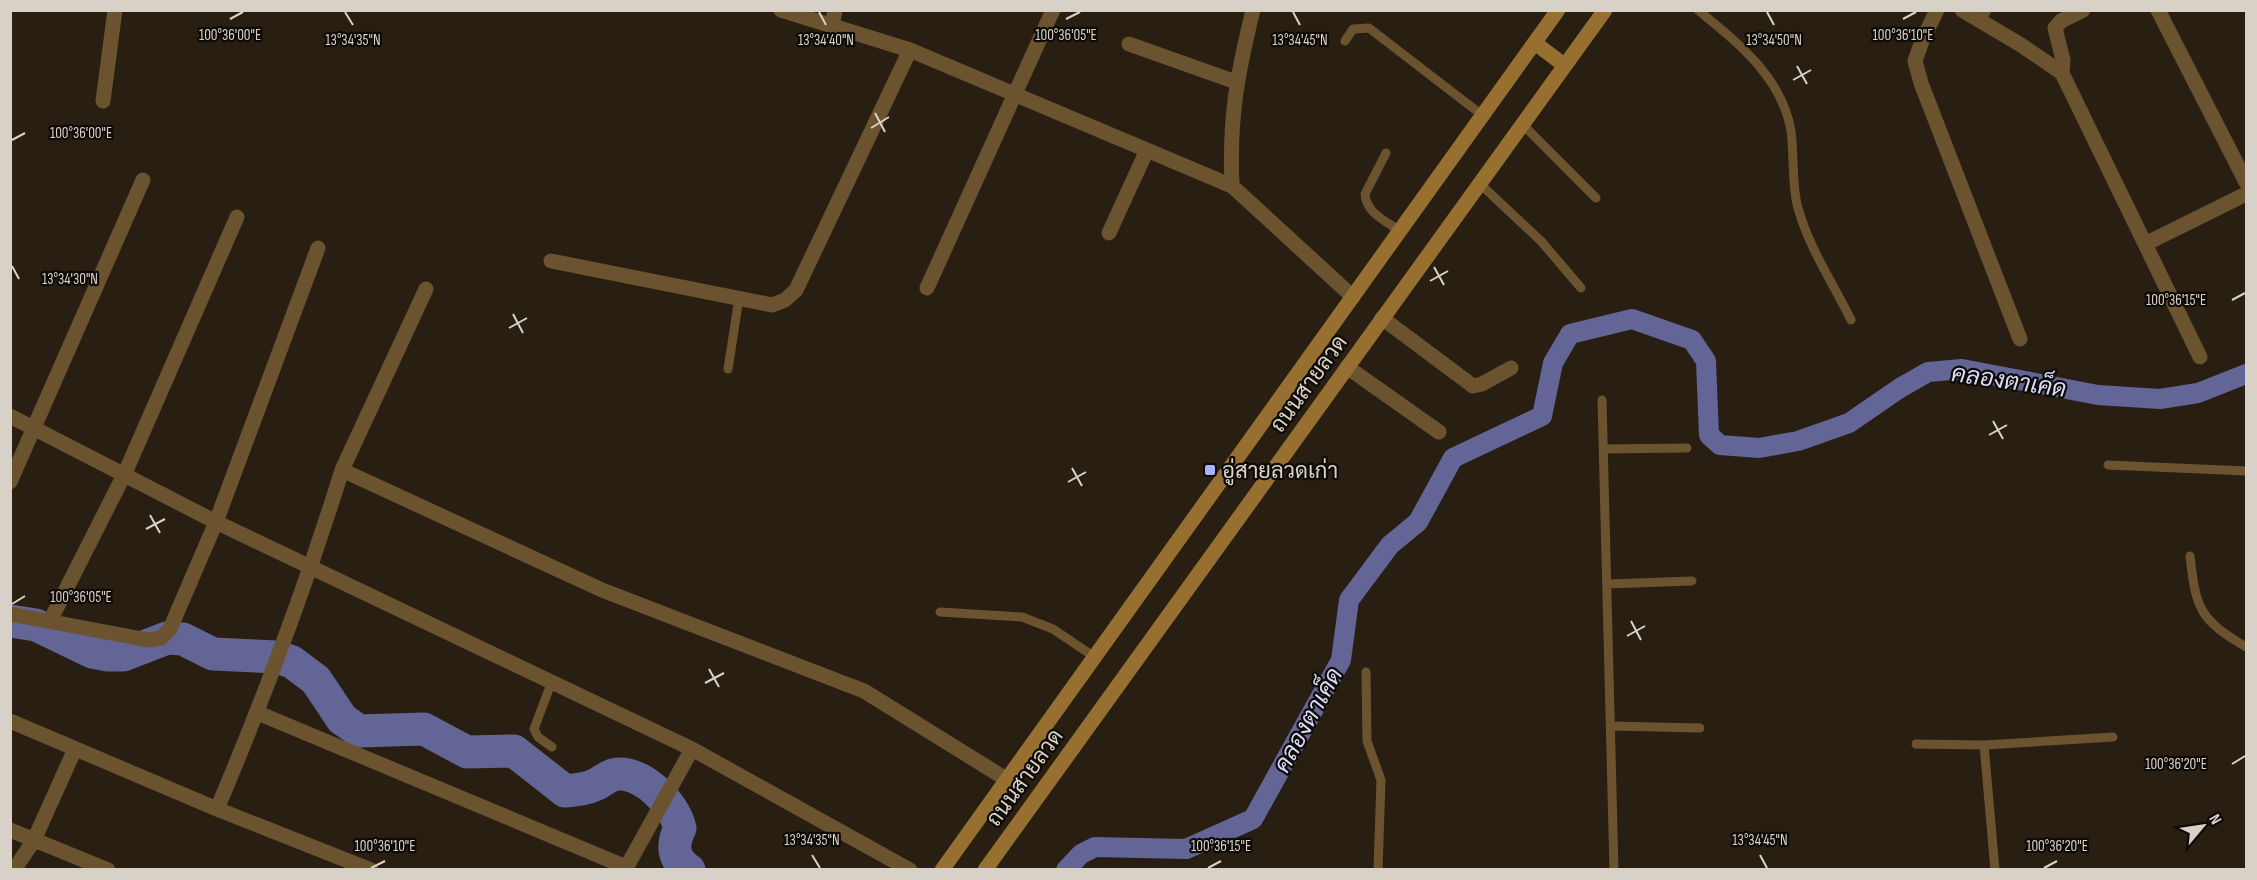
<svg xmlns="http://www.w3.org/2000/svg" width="2257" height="880" font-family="'Sofia Sans Condensed',Sarabun,sans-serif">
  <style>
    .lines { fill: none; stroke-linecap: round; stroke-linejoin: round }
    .canal { stroke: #626596; stroke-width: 20 }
    .river { stroke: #626596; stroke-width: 33 }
    .service { stroke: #6b532f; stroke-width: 9 }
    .minor { stroke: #6b532f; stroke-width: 15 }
    .secondary { stroke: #966f31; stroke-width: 15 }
    .ticks { fill: none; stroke: #d7d1c8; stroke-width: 2 }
    .poi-dot { fill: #aab0fb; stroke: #0e0a05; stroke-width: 2 }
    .labels { text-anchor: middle; stroke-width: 4.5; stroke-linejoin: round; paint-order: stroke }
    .street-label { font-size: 22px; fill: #d7d1c8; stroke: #0e0a05 }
    .poi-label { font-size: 22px; fill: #d7d1c8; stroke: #0e0a05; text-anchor: start }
    .water-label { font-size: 24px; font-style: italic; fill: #d7daf9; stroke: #0e0a05 }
    .ticks-label { font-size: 15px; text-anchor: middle; fill: #d7d1c8; stroke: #0e0a05; stroke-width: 4.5; stroke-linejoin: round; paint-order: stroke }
  </style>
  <rect width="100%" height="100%" fill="#281f12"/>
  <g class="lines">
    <!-- canal -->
    <path class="canal" d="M1066,870L1081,854L1095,847L1186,849L1253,819L1341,660L1349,600L1390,545L1418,522L1453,458L1542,416L1553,363L1570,334L1632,319L1692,340L1706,361L1709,435L1720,445L1759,448L1798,441L1849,423L1900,388L1928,372L1962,369L2098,395L2160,399L2198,393L2246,374"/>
    <!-- river -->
    <path class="river" d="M10,621L36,625L92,652L108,655H123L167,638L183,639L213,654L277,657L292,662L316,680L342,719L359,731L424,729L467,752L514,751L565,791C576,790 587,789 597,784C602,781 607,777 613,775C640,768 674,803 680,828C672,844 672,859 689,870"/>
    <!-- service -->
    <path class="service" d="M1698,10C1738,43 1782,77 1791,131C1794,153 1792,189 1798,208C1809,248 1833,283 1851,320
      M1981,21L1987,10
      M1345,41L1353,29L1369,28L1482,115
      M1522,124L1596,198
      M1386,153L1365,194C1366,213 1386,221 1400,231
      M1479,183L1541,241L1581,288
      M728,369L739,298
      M1602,400L1614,870
      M1604,449L1687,448
      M2108,465L2246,471
      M2190,556C2196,609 2199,619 2246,647
      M1607,584L1692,581
      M940,612L1022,617L1053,629L1093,656
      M1366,672L1367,741L1381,780L1378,870
      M552,681L534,729L538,737L552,747
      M1611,726L1700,728
      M1916,744L1984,745
      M1995,870L1984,745L2113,737"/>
    <!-- minor -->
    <path class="minor" d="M781,10L910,50L1232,186L1353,297
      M1937,10L1922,41L1915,61L1921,83L2020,339
      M1962,10L2021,45L2062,73L2200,357
      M2158,10L2246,182
      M832,26L835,10
      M1129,44L1236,82
      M2062,73L2063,60L2055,28L2061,21L2083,10
      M103,101L115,10
      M1232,186C1229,119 1237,75 1253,10
      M1109,233L1147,150
      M2145,244L2246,194
      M551,261L772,305L785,300L796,290L910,50
      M927,288L1053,10
      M426,289L342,470L602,590L864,691L1006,779
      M1382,318L1473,386L1482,384L1511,368
      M1347,367L1439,432
      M10,416L216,522L692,749L910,870
      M10,482L143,180
      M10,614L148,640L161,638L170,629L216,522L318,248
      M50,621L125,473L237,217
      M258,713L626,867
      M10,721L217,809C264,698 306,586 342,470
      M217,809L371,870
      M10,830L108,870
      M14,870L34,840L75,749
      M625,870L692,749"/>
    <!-- secondary -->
    <path class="secondary" d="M1535,43L1564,65
      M942,870L1558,10
      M985,870L1605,10"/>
  </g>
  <!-- ticks -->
  <path class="ticks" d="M345,12L353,25M819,12L826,25M1293,12L1300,25M1767,12L1774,25M230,19L243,12M1066,19L1080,12M1903,19L1916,12M1797,66L1807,84M1793,80L1811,70M875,113L885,132M871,128L889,117M12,140L25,133M12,266L19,279M1434,267L1444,285M1430,281L1448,271M2232,300L2245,293M513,314L523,333M509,328L527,318M1993,421L2003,439M1989,435L2007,425M1072,468L1082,486M1068,482L1086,472M150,515L160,533M146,529L165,519M12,604L25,596M1631,621L1641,640M1627,636L1645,626M709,669L719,687M705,683L724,673M2232,764L2245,756M812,855L820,868M1760,855L1767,868M371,868L385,861M1208,868L1221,861M2044,868L2057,861"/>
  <!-- markers -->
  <rect class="poi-dot" x="1204" y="464" width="12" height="12" rx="3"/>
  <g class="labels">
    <!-- street labels -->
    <g class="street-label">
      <text transform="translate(1308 383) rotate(-54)" y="8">ถนนสายลวด</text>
      <text transform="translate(1024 777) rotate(-54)" y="8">ถนนสายลวด</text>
    </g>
    <!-- poi labels -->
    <g class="poi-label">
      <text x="1222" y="478">อู่สายลวดเก่า</text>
    </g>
    <!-- water labels -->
    <g class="water-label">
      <text transform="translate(2009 381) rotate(8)" y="8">คลองตาเค็ด</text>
      <text transform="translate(1308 720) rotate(-61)" y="8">คลองตาเค็ด</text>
    </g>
  </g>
  <g class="ticks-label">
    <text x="230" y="40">100°36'00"E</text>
    <text x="1066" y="40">100°36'05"E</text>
    <text x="1903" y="40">100°36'10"E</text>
    <text x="353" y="45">13°34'35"N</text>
    <text x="826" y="45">13°34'40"N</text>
    <text x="1300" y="45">13°34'45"N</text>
    <text x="1774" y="45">13°34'50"N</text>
    <text x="81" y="138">100°36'00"E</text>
    <text x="70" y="284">13°34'30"N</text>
    <text x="2176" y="305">100°36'15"E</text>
    <text x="81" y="602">100°36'05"E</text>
    <text x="2176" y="769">100°36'20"E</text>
    <text x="812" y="845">13°34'35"N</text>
    <text x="1760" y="845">13°34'45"N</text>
    <text x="385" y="851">100°36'10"E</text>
    <text x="1221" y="851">100°36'15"E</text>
    <text x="2057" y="851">100°36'20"E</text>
  </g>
  <!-- border -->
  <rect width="2257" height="880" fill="none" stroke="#d7d1c8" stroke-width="24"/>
  <!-- north arrow -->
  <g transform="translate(2203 826) rotate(61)" stroke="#0e0a05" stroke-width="4.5" paint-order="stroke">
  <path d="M0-4.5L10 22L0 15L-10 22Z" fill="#d7d1c8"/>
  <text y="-9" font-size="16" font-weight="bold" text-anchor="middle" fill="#d7d1c8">N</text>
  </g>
</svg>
